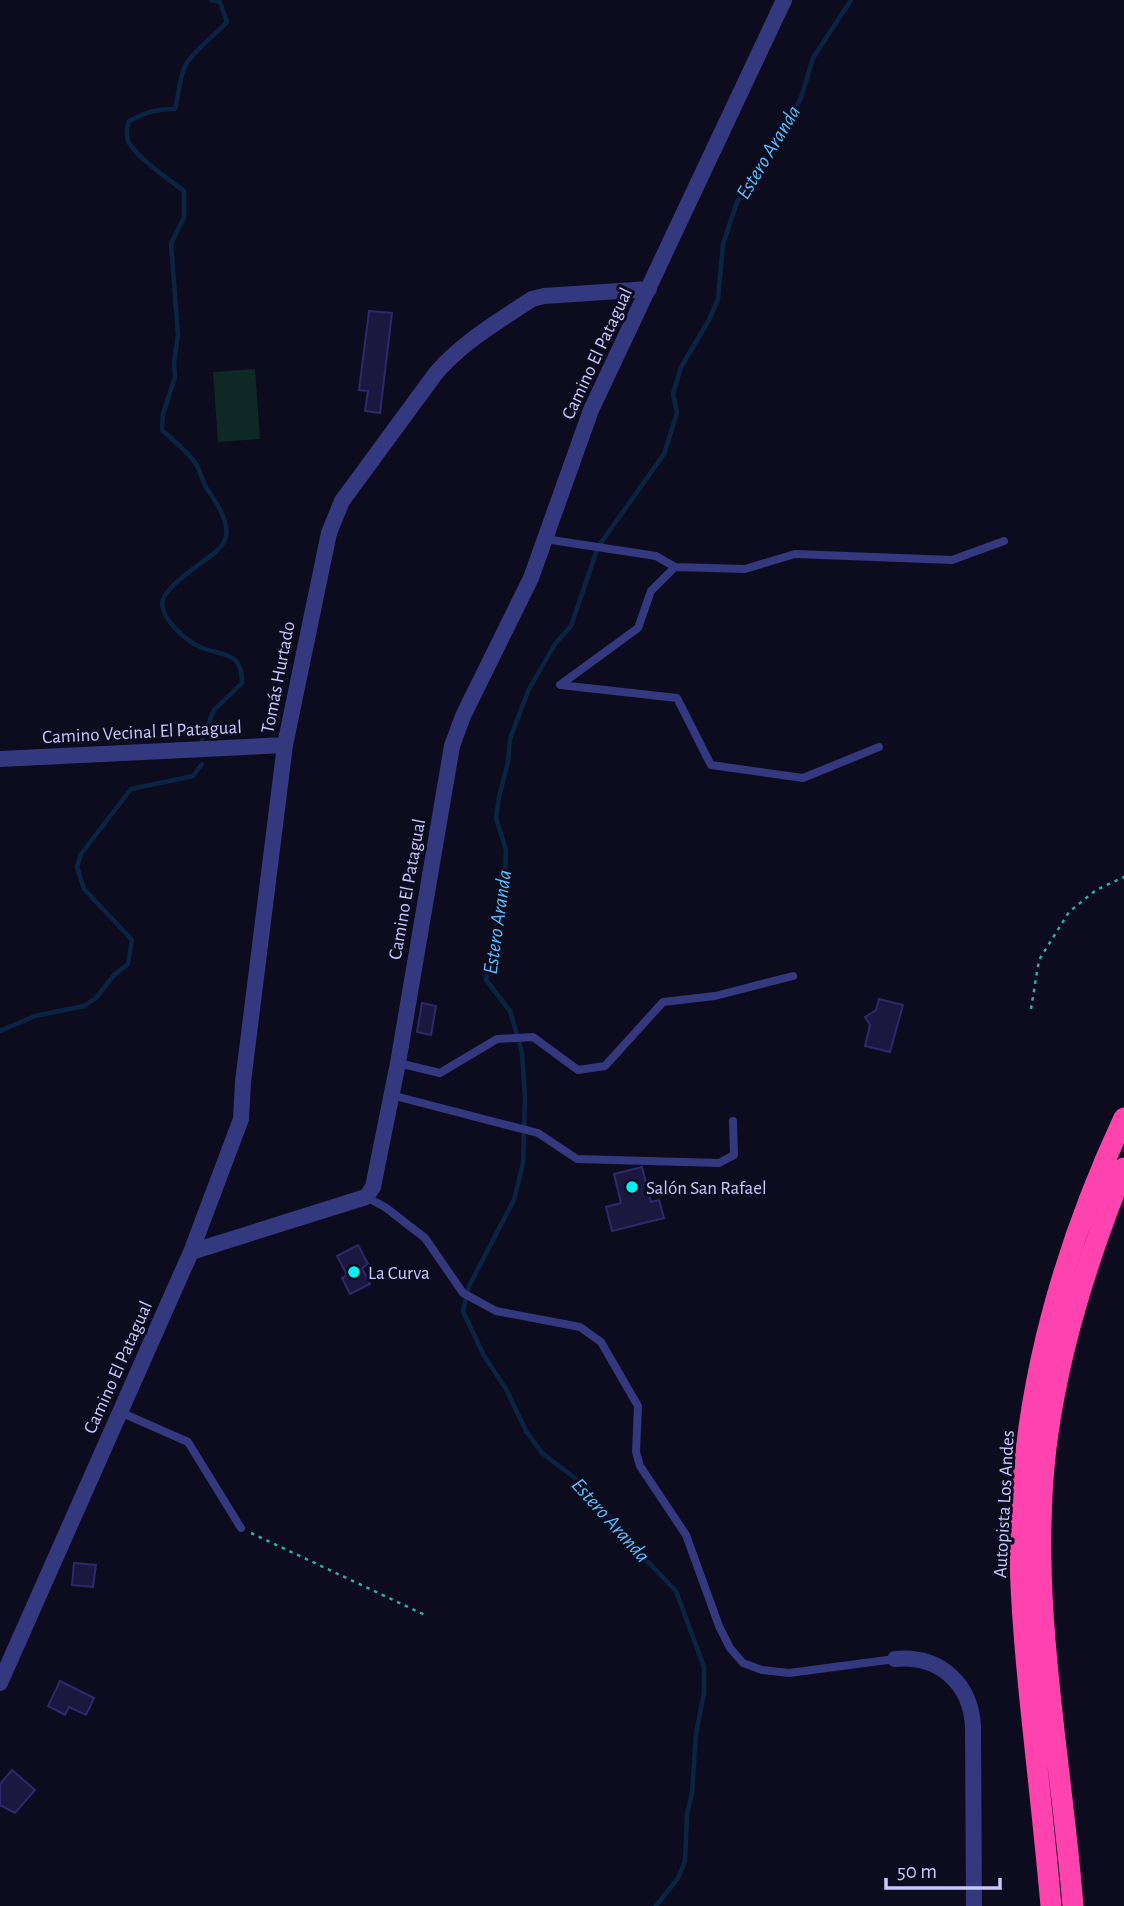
<svg xmlns="http://www.w3.org/2000/svg" width="1124" height="1906" font-family="'Alegreya Sans',sans-serif">
  <style>
    .green { fill: #0e2825 }
    .lines { fill: none; stroke-linecap: round; stroke-linejoin: round }
    .stream { stroke: #0a2543; stroke-width: 4.5 }
    .building { fill: #1b173f; stroke: #2f286c; stroke-width: 2 }
    .path { stroke: #29b29d; stroke-width: 2.5; stroke-dasharray: 3.5 5; stroke-linecap: butt }
    .service { stroke: #34387e; stroke-width: 8 }
    .minor { stroke: #34387e; stroke-width: 16 }
    .motorway { stroke: #ff43ae; stroke-width: 21 }
    .poi-dot { fill: #00f1f3; stroke: #0d0b1e; stroke-width: 2.5 }
    .labels { text-anchor: middle; stroke-width: 6; stroke-linejoin: round; paint-order: stroke }
    .street-label { font-size: 19px; fill: #c9c8ff; stroke: #0d0b1e }
    .poi-label { font-size: 19px; fill: #c9c8ff; stroke: #0d0b1e; text-anchor: start }
    .water-label { font-size: 21px; font-style: italic; fill: #56c0ff; stroke: #0d0b1e }
  </style>
  <rect width="100%" height="100%" fill="#0d0b1e"/>
  <!-- green -->
  <path class="green" d="M255,369L260,439L218,442L213,372Z"/>
  <g class="lines">
    <!-- stream -->
    <path class="stream" d="M202,740L214,710L242,683C242,650 224,657 200,647C187,641 167,624 163,609C161,602 164,595 169,590C206,548 254,554 207,489C202,481 201,472 196,464C187,451 174,441 162,430L163,414L175,377L174,362L178,335L171,244L184,217V191C168,179 139,159 129,143C125,135 127,128 129,121C145,113 157,108 175,109C179,95 179,79 185,66C191,53 216,34 227,22L220,2L211,0
      M0,1031L35,1016L84,1006L96,998L114,975L128,964L132,940L84,889L77,867L81,854L131,789L193,776L202,764
      M656,1906L678,1878L685,1861L687,1814L692,1793L696,1734L704,1693V1667L676,1591L626,1539L588,1488L542,1453L526,1431L506,1389L484,1356L463,1311L469,1286L514,1200L523,1163L525,1098L522,1052L510,1011L486,980L505,879L506,850L496,818L499,797L508,762L510,739L528,691L555,644L571,626L598,547L664,454L677,413L673,394L681,367L709,320L718,299L723,244L737,202L758,175L801,98L813,58L851,0"/>
  </g>
  <!-- building -->
  <path class="building" d="M369,311L392,313L380,413L365,411L368,391L359,390Z
    M879,999L903,1005L890,1052L865,1046L870,1025L865,1017L876,1010Z
    M422,1003L436,1006L431,1035L417,1032Z
    M642,1167L651,1202L659,1200L664,1218L612,1231L606,1207L621,1203L614,1174Z
    M358,1245L368,1264L362,1268L370,1284L350,1294L342,1278L347,1275L337,1256Z
    M74,1563L96,1565L93,1587L72,1585Z
    M60,1681L94,1698L86,1715L69,1707L65,1715L48,1706Z
    M12,1770L35,1790L15,1813L0,1805V1784Z"/>
  <g class="lines">
    <!-- path -->
    <path class="path" d="M1031,1009L1039,960L1069,912L1096,890L1124,877
      M251,1533L425,1615"/>
    <!-- service -->
    <path class="service" d="M545,539L656,556L675,567L745,569L795,554L952,560L1004,541
      M675,567L651,591L638,628L560,685L677,698L711,765L803,778L879,747
      M398,1063L440,1073L497,1039L533,1037L578,1070L605,1066L663,1002L715,996L793,976
      M391,1095L538,1133L577,1159L719,1163L734,1155L733,1121
      M366,1197L385,1207L425,1238L463,1293L496,1311L580,1327L601,1342L638,1406L636,1452L640,1466L686,1535L719,1626L730,1648L743,1663L762,1670L789,1673L895,1659
      M120,1412L188,1442L241,1528"/>
    <!-- minor -->
    <path class="minor" d="M0,759L285,745
      M191,1252L241,1119L243,1082L285,745L329,533L342,501L436,373C463,342 497,322 532,299L544,296L649,289
      M895,1659C939,1655 971,1683 973,1727L974,1906
      M0,1683L191,1252L366,1197L373,1187L398,1063L452,746L463,716L531,578L591,410L784,0"/>
    <!-- motorway -->
    <path class="motorway" d="M1051,1906C1045,1837 1037,1769 1030,1700C1025,1650 1020,1598 1020,1547C1021,1398 1061,1253 1124,1118
      M1073,1906C1061,1755 1028,1600 1046,1448C1058,1351 1088,1258 1124,1168"/>
  </g>
  <!-- markers -->
  <g class="poi-dot">
    <circle cx="632" cy="1187" r="7"/>
    <circle cx="354" cy="1272" r="7"/>
  </g>
  <g class="labels">
    <!-- street labels -->
    <g class="street-label">
      <text transform="translate(596 353) rotate(-65)" y="7">Camino El Patagual</text>
      <text transform="translate(277 677) rotate(-79)" y="7">Tomás Hurtado</text>
      <text transform="translate(142 731) rotate(-3)" y="7">Camino Vecinal El Patagual</text>
      <text transform="translate(406 889) rotate(-80)" y="7">Camino El Patagual</text>
      <text transform="translate(117 1367) rotate(-66)" y="7">Camino El Patagual</text>
      <text transform="translate(1003 1504) rotate(-87)" y="7">Autopista Los Andes</text>
    </g>
    <!-- poi labels -->
    <g class="poi-label">
      <text x="646" y="1194">Salón San Rafael</text>
      <text x="368" y="1279">La Curva</text>
    </g>
    <!-- water labels -->
    <g class="water-label">
      <text transform="translate(768 152) rotate(-59)" y="7">Estero Aranda</text>
      <text transform="translate(497 922) rotate(-82)" y="7">Estero Aranda</text>
      <text transform="translate(611 1520) rotate(48)" y="7">Estero Aranda</text>
    </g>
  </g>
  <!-- scale -->
  <path d="M886 1878v10h114v-10" fill="none" stroke="#c9c8ff" stroke-width="3.5"/>
  <text x="897" y="1878" font-size="21" fill="#c9c8ff" stroke="#0d0b1e" stroke-width="5" paint-order="stroke">50 m</text>
</svg>
